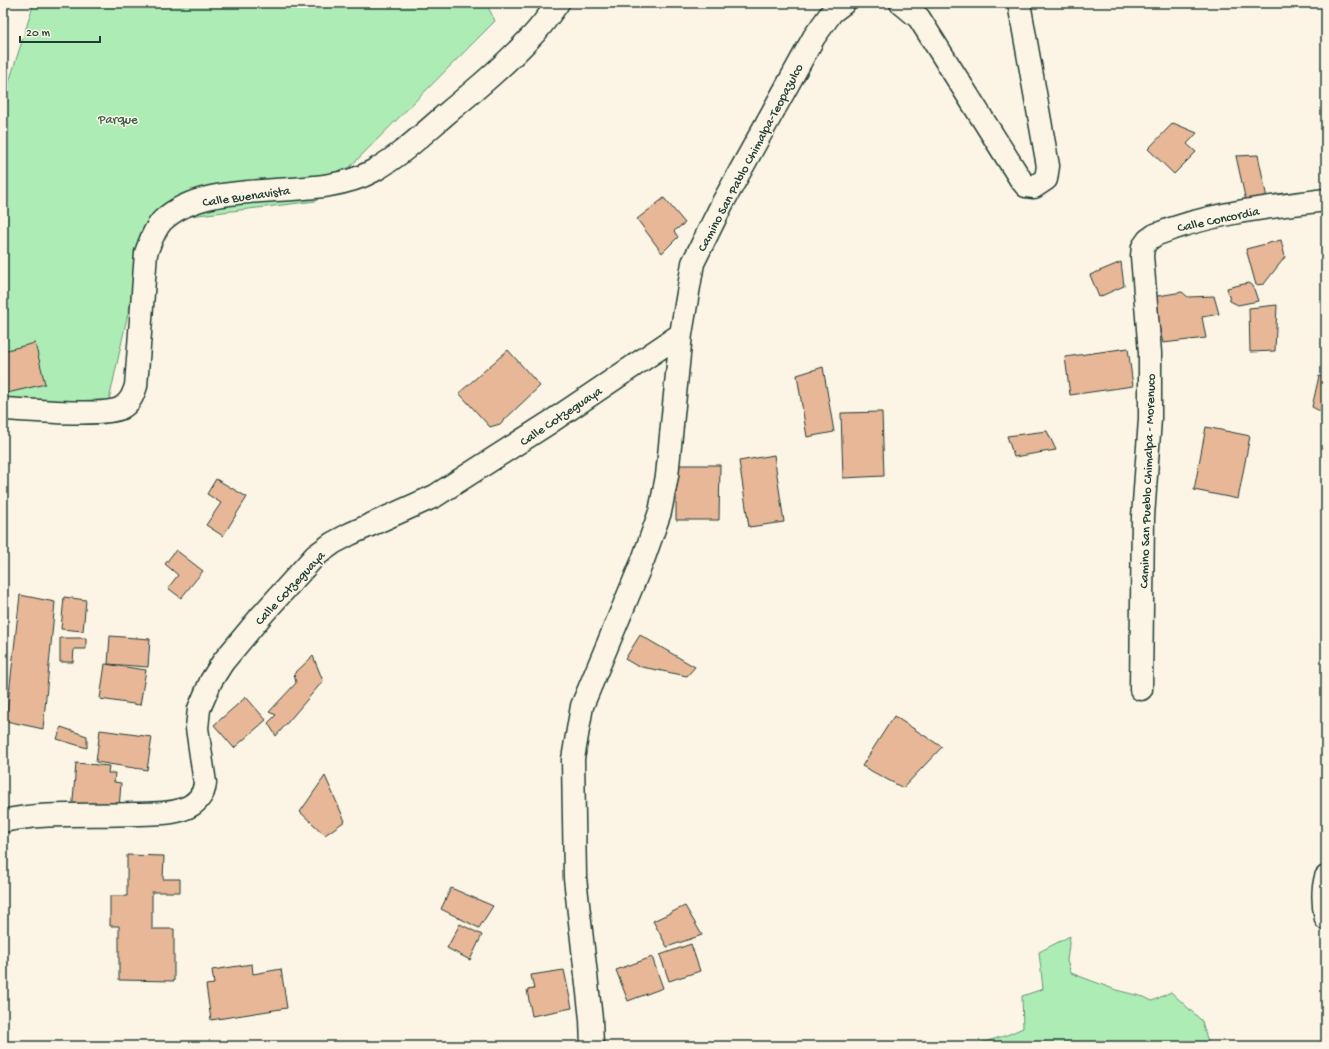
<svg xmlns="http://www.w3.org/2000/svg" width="1329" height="1049" font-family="'Gochi Hand',sans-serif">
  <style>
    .green { fill: #adecb4; stroke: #669474 }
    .building { fill: #e7b798; stroke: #1f3d34 }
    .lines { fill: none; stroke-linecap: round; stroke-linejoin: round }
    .street-casing { stroke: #1f3d34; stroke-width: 25 }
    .street { stroke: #fcf5e5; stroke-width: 22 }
    .labels { text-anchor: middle; stroke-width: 3; stroke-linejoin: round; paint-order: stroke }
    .park-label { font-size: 13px; fill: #3b604e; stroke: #fcf5e5 }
    .street-label { font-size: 13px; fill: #1f3d34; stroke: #fcf5e5 }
  </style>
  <rect width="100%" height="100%" fill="#fcf5e5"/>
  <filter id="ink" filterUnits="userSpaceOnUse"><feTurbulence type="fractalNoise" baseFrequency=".025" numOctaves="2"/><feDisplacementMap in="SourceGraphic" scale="8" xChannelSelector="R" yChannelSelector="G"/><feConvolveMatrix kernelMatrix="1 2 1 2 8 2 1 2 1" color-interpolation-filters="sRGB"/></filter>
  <g filter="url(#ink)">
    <!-- green -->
    <path class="green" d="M34,3H486L495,21L316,201L173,218L142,249L106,414L3,413V101Z
      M1070,936L1067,961L1071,973L1116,990L1144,997L1152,1001L1171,992L1202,1021L1209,1046H984L981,1043L1007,1035L1023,1028L1022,996L1043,989L1039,952Z"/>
    <!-- building -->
    <path class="building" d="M1173,123L1197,133L1187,144L1196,152L1174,174L1148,149Z
      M1258,155L1268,203L1247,206L1236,156Z
      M664,198L685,223L674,231L678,237L662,253L637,219Z
      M1281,240L1285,257L1264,284L1256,285L1246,249Z
      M1121,262L1124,286L1099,297L1090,275Z
      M1248,283L1253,286L1258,301L1238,305L1230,301L1227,288Z
      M1182,292L1188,297L1214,296L1219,314L1202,317L1206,338L1163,343L1152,297Z
      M1277,305L1275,351L1250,352L1249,308Z
      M35,343L45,384L3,394V351Z
      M1128,348L1133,386L1070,395L1065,357Z
      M508,350L540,386L500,424L490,427L459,393Z
      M823,367L834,432L807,437L797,375Z
      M1319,376L1326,378V414L1312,407Z
      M882,412L884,476L843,478L841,413Z
      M1206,427L1250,436L1238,499L1194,490Z
      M1047,431L1056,450L1014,457L1007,436Z
      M774,455L784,522L749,527L739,461Z
      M676,465H720L719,520H676Z
      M216,479L247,497L223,536L206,525L221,503L207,494Z
      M176,550L203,571L181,598L168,588L178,575L165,564Z
      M20,595L55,602L43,729L6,721Z
      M64,597L86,600L83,631L61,629Z
      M640,635L695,667L687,676L637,666L625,659Z
      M110,636L150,639L148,667L108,664Z
      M60,638H86V649H74L73,662H60Z
      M313,656L323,681L276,736L268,723L276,715L269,712L296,683L294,674Z
      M105,664L146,670L140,705L100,699Z
      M246,697L266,720L234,748L214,725Z
      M894,716L942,747L903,788L862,766Z
      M61,727L87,736V748L57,739Z
      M100,730L152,737L147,770L96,762Z
      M76,763L109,766L108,773H115L114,782L121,783L119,809L72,813Z
      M325,776L345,821L325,835L300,812Z
      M127,855L164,856L163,879H180V892H152V929H174V981L119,980V926H110V896H127Z
      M451,888L493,906L479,928L441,909Z
      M685,906L702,935L667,947L653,921Z
      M460,924L482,935L470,960L447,948Z
      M691,944L700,971L669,981L660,955Z
      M652,957L663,988L628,1001L616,970Z
      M252,964L253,974L281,969L287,1008L211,1020L206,985L214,984L212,970Z
      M564,970L572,1008L532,1016L527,990L534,989L531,975Z"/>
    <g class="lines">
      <!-- street casing -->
      <g class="street-casing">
        <path id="street" d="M901,3L919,18L1021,180L1026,186L1034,187L1046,179L1048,166L1019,3
          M3,409C26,410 105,417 121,408C130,403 133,395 136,386L146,253C150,242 154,230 162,221C211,174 314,204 373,171C400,156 422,135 445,115C475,90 505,65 532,36C542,26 550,14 558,3
          M1141,689L1143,517L1150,419V353L1142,256L1143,247L1148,240L1155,235C1209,213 1269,207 1326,200
          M3,821C46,812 91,816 134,814C149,813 169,815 183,809C195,805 204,796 205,783L197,728L199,709L211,681L223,662L262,615L315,556L333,543L350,534L435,496L549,423L681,334
          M1326,877C1322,891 1323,905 1326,919
          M592,1046L591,1019L575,878L573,759L582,706L643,560L660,512L667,476L681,334L693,263L722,204L814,37L832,12L844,3"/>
      </g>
      <!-- street -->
      <use href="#street" class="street"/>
    </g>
  </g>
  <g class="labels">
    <!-- park labels -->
    <g class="park-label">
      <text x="118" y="123">Parque</text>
    </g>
    <!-- street labels -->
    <g class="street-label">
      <text transform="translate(749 157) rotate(-62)" y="5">Camino San Pablo Chimalpa-Teopazulco</text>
      <text transform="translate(246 195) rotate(-8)" y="5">Calle Buenavista</text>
      <text transform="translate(1218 218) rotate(-12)" y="5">Calle Concordia</text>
      <text transform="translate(560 415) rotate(-34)" y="5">Calle Cotzeguaya</text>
      <text transform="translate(1146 481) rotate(-88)" y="5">Camino San Pueblo Chimalpa - Morenuco</text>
      <text transform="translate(289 587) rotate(-47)" y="5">Calle Cotzeguaya</text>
    </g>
  </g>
  <!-- margin -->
  <rect width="1329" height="1049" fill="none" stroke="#fcf5e5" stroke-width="16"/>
  <rect x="8" y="8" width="1313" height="1033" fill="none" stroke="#1f3d34" stroke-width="1.5" filter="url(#ink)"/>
  <!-- scale -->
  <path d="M20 36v6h80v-6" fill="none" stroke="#1f3d34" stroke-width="2"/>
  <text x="26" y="36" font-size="12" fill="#1f3d34" stroke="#fcf5e5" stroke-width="3" paint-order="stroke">20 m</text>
</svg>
